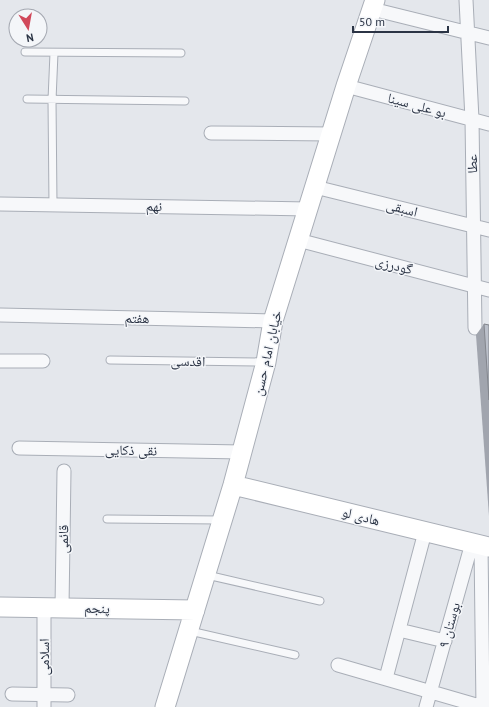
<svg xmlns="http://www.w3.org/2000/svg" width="489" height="707" font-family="'PT Sans','Noto Naskh Arabic',sans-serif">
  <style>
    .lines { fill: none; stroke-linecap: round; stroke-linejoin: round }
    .lane-casing { stroke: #a9aeb7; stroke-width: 9 }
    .street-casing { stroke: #a9aeb7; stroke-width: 15 }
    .secondary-casing { stroke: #a9aeb7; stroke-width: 21 }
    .lane { stroke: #f7f8fa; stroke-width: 7 }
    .street { stroke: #f7f8fa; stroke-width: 13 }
    .secondary { stroke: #fff; stroke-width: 19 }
    .wall { fill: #a1a5ae }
    .building { fill: #bbc0ca; stroke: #83868d }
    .labels { text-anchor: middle; stroke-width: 3; stroke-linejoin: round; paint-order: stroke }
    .street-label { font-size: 14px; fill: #2b3445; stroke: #f4f6f9 }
  </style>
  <rect width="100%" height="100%" fill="#e4e7ec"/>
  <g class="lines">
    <!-- lane casing -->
    <g class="lane-casing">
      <path id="lane" d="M25,52L181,53
        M27,99L185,101
        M53,205L52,100L54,53
        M110,360L264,362
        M107,519L220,520
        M207,575L320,601
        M190,631L295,655"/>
    </g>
    <!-- street casing -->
    <g class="street-casing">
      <path id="street" d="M466,0L472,119L475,328
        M372,9L489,38
        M346,86L489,124
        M211,133L332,134
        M315,187L489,230
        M0,204L308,209
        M298,240L489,290
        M0,315L273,321
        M0,361H43
        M19,448L242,452
        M481,545L483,707
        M62,608L64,471
        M399,630L445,641
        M338,665L483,707
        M386,678L425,532
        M12,694L68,695
        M44,707V607
        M426,707L472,543"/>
    </g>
    <!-- secondary casing -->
    <g class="secondary-casing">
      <path id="secondary" d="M233,485L489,547
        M0,607L195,610
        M165,707L233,485L266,362L273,321L346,86L375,0"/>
    </g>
    <!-- lane -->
    <use href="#lane" class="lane"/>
    <!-- street -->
    <use href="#street" class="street"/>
    <!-- secondary -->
    <use href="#secondary" class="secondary"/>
  </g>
  <!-- wall -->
  <path class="wall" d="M484,324L489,325V516L476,335Z"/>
  <!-- building -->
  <path class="building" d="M484,324L489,325V400Z"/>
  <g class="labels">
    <!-- street labels -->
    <g class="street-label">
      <text transform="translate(417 105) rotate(15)" y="5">بو علی سینا</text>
      <text transform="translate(472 164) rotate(-91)" y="5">عطا</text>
      <text transform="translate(154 206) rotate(1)" y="5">نهم</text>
      <text transform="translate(402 208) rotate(14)" y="5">اسبقی</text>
      <text transform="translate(394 265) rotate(14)" y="5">گودرزی</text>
      <text transform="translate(137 318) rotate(1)" y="5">هفتم</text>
      <text transform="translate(267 353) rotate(-77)" y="5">خیابان امام حسن</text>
      <text transform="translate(188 361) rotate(1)" y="5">اقدسی</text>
      <text transform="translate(131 450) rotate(1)" y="5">نقی ذکایی</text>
      <text transform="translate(361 516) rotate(14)" y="5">هادی لو</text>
      <text transform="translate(63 539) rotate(-89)" y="5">قائمی</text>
      <text transform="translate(97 608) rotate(1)" y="5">پنجم</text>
      <text transform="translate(449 625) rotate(-74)" y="5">بوستان ۹</text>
      <text transform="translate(44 657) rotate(-90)" y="5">اسلامی</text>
    </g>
  </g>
  <!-- north arrow -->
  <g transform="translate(28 28) rotate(169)"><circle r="19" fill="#f4f6f9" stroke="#a4a8b1"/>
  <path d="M0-3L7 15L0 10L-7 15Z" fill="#d1495b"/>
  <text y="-6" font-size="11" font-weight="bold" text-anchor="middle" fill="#2b3445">N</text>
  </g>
  <!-- scale -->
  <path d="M353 26v6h95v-6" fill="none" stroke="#2b3445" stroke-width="2"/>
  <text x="359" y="26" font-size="12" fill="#2b3445" stroke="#f4f6f9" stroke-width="3" paint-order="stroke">50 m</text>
</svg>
